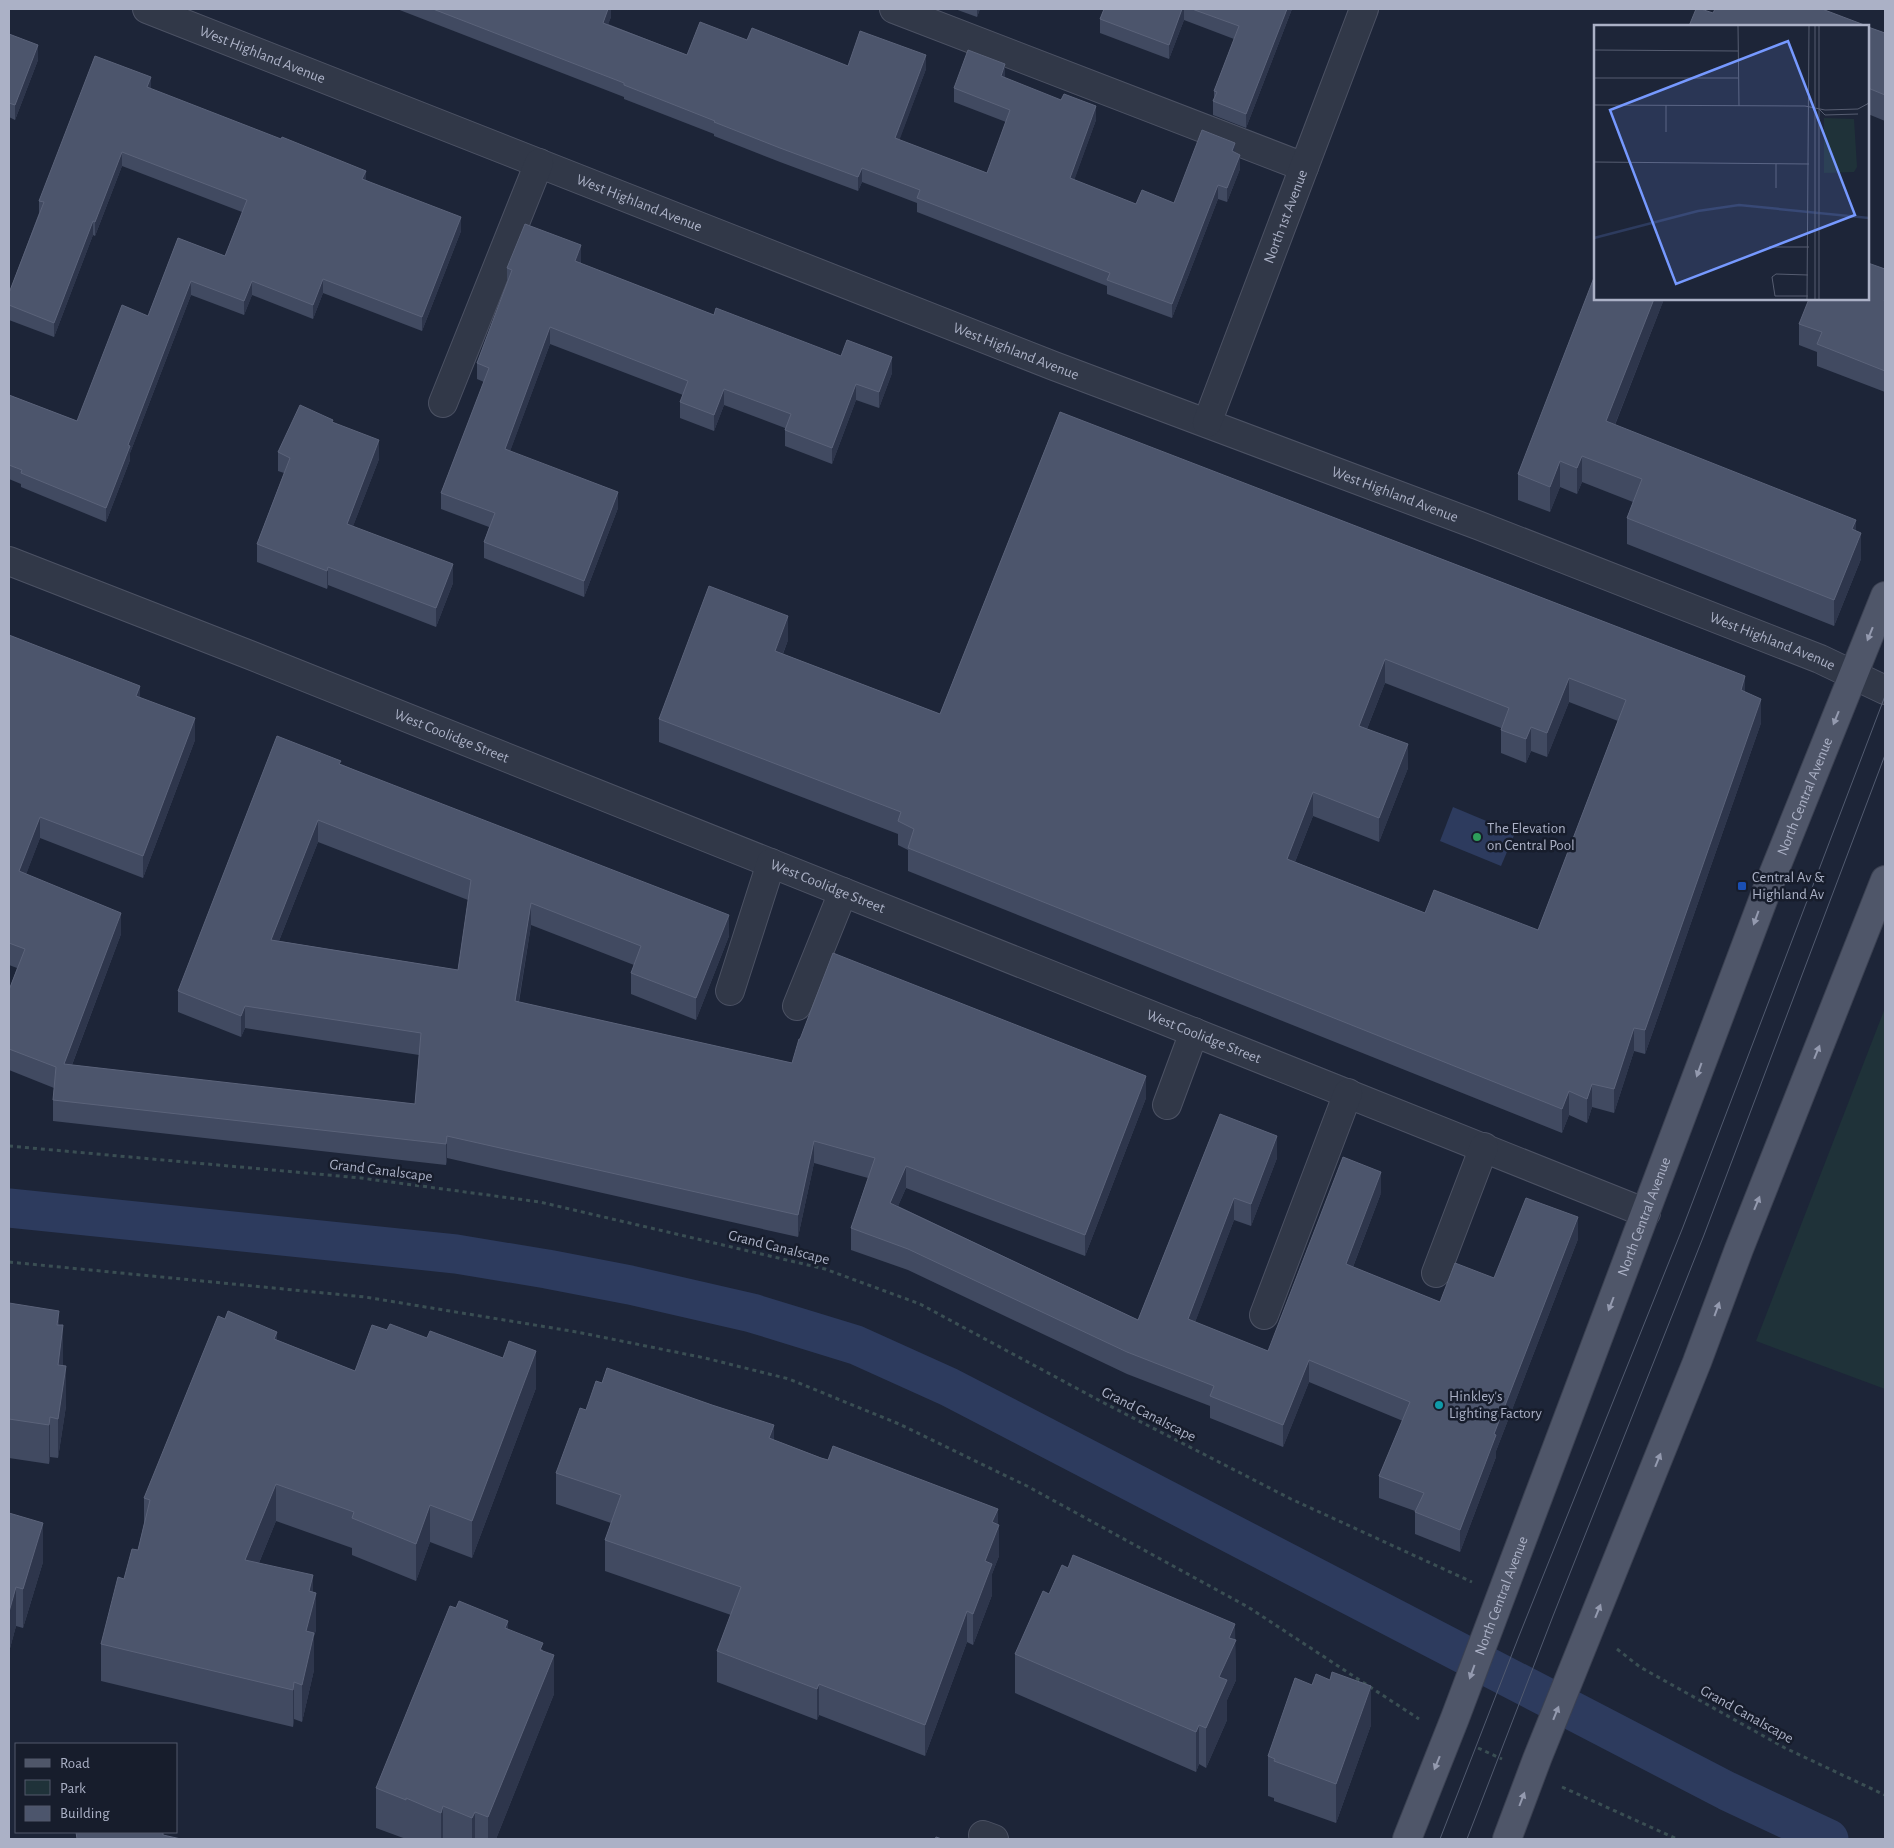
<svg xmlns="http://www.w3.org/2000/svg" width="1894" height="1848" font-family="'Alegreya Sans',sans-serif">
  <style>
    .green { fill: #1f3239 }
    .water { fill: #2d3b5e }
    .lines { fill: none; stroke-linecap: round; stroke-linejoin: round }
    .canal { stroke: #2d3b5e; stroke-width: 39 }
    .minor-casing { stroke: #4c5264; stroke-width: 30 }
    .major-casing { stroke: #3b4152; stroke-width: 30 }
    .path { stroke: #3a4e53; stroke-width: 3; stroke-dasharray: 4 4; stroke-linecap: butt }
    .minor { stroke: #313848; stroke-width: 28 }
    .major { stroke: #4f5669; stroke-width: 28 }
    .tram { stroke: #525b70; stroke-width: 1 }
    .wall { fill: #414a61; fill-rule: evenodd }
    .shaded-wall { fill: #2e364c }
    .building { fill: #4c556c; stroke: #5b637a; fill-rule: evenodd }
    .oneway { fill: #949aaf }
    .leisure-dot { fill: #2e9e5b; stroke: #171d2c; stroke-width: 2 }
    .transit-dot { fill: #1a4fb4; stroke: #171d2c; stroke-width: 2 }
    .culture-dot { fill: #0f9aa8; stroke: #171d2c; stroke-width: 2 }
    .labels { text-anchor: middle; stroke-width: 5; stroke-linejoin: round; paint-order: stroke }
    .street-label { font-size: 15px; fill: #abb1c6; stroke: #171d2c }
    .poi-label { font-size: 15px; fill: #abb1c6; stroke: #171d2c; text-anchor: start }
    .inset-river { fill: none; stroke: #2d3b5e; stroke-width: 2.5 }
    .inset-road { fill: none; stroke: #565d71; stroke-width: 1 }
    .view { fill: #7699ff; fill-opacity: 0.15; stroke: #7699ff; stroke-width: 2.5 }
    .inset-edge { fill: none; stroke: #abb1c6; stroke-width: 2.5 }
  </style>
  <rect width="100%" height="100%" fill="#1d2538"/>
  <!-- green -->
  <path class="green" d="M1885,1008V1389L1756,1341Z"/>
  <!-- water -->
  <path class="water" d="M1453,807L1515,833L1501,866L1440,841Z"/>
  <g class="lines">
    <!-- canal -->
    <path class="canal" d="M9,1208L456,1254L547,1269L630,1285L752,1313L856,1345L949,1387L1727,1791L1829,1839"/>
    <!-- minor casing -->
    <g class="minor-casing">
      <g id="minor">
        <path id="s1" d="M147,9L1054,366L1480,526L1820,659L1885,690"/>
        <path d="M894,9L1304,167"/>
        <path d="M443,403L539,163"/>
        <path id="s2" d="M1207,423L1364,9"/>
        <path id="s3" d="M9,561L250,655L1646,1213"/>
        <path d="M730,991L771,863"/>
        <path d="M797,1006L843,892"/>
        <path d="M1167,1105L1194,1032"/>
        <path d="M1436,1273L1484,1147"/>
        <path d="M1264,1315L1348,1093"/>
        <path d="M983,1835L994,1839"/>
      </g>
    </g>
    <!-- major casing -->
    <g class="major-casing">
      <g id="major">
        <path id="s4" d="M1407,1839L1455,1718L1766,892L1885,596"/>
        <path d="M1507,1839L1537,1759L1697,1362L1739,1249L1885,880"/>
      </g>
    </g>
    <!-- path -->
    <path class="path" d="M9,1146L361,1178L540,1202L825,1269L920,1304L1104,1403L1291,1499L1472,1582
      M9,1262L365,1297L577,1332L705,1358L789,1379L899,1424L1027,1486L1248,1607L1419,1719
      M1617,1649L1640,1667L1785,1748L1885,1795
      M1478,1748L1502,1759
      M1562,1787L1677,1839"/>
    <!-- minor -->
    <use href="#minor" class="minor"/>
    <!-- major -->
    <use href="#major" class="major"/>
    <!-- tram -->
    <path class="tram" d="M1440,1839L1519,1636L1683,1227L1885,696
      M1467,1839L1553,1616L1704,1235L1885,755"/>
  </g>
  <!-- wall -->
  <path class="wall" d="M397,9H611V17L608,24L687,55L747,40L848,66L926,69L899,140L987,173L1006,122L954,102V88L1005,78L1096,120L1074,180L1136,204L1174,203L1235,152L1240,169L1227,202L1218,199L1172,318L1107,294V286L917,212V203L862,182L858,191L780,162L714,136V134L624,99V97Z
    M955,9H980L977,17Z
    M1104,9H1292L1246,128L1213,115V101L1214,98V91L1234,39L1184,20L1169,59L1100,33V19Z
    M1868,27L1885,33V121L1868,114Z
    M9,34L38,60L15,120L9,117Z
    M151,89L366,180L461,231L422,331L323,293L313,319L252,295L244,315L191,295L130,453V460L106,522L21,487V484L9,479V395L77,421L148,316L178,238L225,256L242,212L122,166L95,236L93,235L54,337L9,320V293L39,213V201Z
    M581,261V264L714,315L892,373L879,408L856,400L832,464L785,446V428L724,405L714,431L680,418V402L683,395L550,344L510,451L618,508L584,597L484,558V542L489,527L441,509V493L484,382L477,379V363L507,283V268Z
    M1885,269V392L1817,366V352L1799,345V324L1815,300Z
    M1595,299H1664L1615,425L1856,531L1861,559L1834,626L1627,544V518L1633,502L1582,482L1577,494L1560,487L1550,512L1518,500V474Z
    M1060,412L1745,692L1761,723L1645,1054L1634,1051L1614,1113L1592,1107L1587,1123L1569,1115L1562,1133L908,871V850L898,845V834L659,742V719L788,640L783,654L940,714ZM1385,683L1501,728V753L1526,763L1531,751L1547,757L1569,702L1618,721L1538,930L1425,913L1295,862L1313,816L1379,842L1408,768L1367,729Z
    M333,423L379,459L353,526L453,583L436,627L328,585L327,589L257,562V544L284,473L278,471V452Z
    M9,635L140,697L195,740L143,878L40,838L26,874L121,934L72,1065L415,1104L419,1055L245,1028L241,1037L178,1012V991L341,764L729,936L696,1020L631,994V973L634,965L531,925L519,1002L792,1063L1146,1098L1085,1256L906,1188L898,1206L1138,1320L1220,1114L1277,1158L1251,1226L1234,1220L1195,1322L1268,1351L1381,1193L1353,1267L1440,1302L1578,1239L1496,1451V1457L1460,1552L1415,1534V1511L1379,1498V1476L1403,1421L1309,1382L1283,1447L1210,1418V1406L1127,1374L908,1270L851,1250V1228L868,1178L814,1163L798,1237L447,1158L446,1165L53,1121V1100L54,1088L9,1070V990L17,968L9,965ZM318,842L468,900L458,970L279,941Z
    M9,1303L59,1325L63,1366L66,1406L58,1458L50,1457L49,1464L9,1458Z
    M277,1340L355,1371L536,1388L472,1558L430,1542L416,1581L352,1555V1548L276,1521L259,1563L313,1592L316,1630L314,1636V1670L302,1722L294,1719L293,1727L101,1681V1644L124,1579L138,1550L144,1524V1498Z
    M586,1410L774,1440L998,1524L999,1556L992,1574V1595L973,1645L967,1642L925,1756L819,1715L817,1720L717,1682V1651L731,1615L605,1571V1540L611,1523L556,1504V1473Z
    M9,1513L43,1562L23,1628L16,1626L9,1652Z
    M1049,1594L1235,1640L1236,1680L1227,1700V1720L1206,1768L1199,1764L1196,1772L1015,1693V1654Z
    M508,1630L543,1650L554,1694L496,1839H410L406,1838V1839L376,1828V1788Z
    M1371,1725L1336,1823L1274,1801V1798L1268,1796V1756Z"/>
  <!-- shaded-wall -->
  <path class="shaded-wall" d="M608,9H611V17L603,37V23Z
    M977,9H980L977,17Z
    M1182,9H1184V20L1169,59V45Z
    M1287,9H1292L1246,128V114Z
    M38,45V60L15,120V105Z
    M926,55V69L895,152V138Z
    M1005,64V78L1001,76Z
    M151,77V91L147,87Z
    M1096,106V120L1070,192V178Z
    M1235,143V157L1232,151Z
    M122,152V166L95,236V222Z
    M1240,155V169L1227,202V188Z
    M862,168V182L858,191V177Z
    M366,171V185L362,179Z
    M1218,185V199L1172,318V304Z
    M461,217V231L422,331V317Z
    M93,221V235L54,337V323Z
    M581,245V261L575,278V261Z
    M323,279V293L313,319V305Z
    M191,281V295L130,453V460L106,522V508L128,445Z
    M252,281V295L244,315V301Z
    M1654,299H1664L1606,447V421Z
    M550,327V344L505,465V449Z
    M892,357V373L879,408V392Z
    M856,384V400L832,464V448Z
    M724,389V405L714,431V415Z
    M379,440V459L347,542V524Z
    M1582,456V482L1577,494V468Z
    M1560,461V487L1550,512V487Z
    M618,492V508L584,597V581Z
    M1856,520V546L1861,533V559L1834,626V600L1852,529Z
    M453,564V583L436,627V608Z
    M328,567V585L327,589V571Z
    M788,616V640L775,674V651Z
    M1385,659V683L1359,749V726Z
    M1745,676V699L1741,690Z
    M1569,678V702L1547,757V733Z
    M140,686V707L136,696Z
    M1761,699V723L1645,1054V1030Z
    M195,718V740L143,878V856Z
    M1531,727V751L1526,763V739Z
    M1408,744V768L1379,842V818Z
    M1313,792V816L1287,882V859Z
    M40,817V838L19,893V871Z
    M318,820V842L271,961V940Z
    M531,903V925L515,1023V1001Z
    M121,913V934L64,1086V1064Z
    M729,915V936L696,1020V998Z
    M245,1006V1028L241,1037V1016Z
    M1634,1028V1051L1614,1113V1089Z
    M1146,1076V1098L1085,1256V1235Z
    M1592,1084V1107L1587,1123V1099Z
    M1569,1091V1115L1562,1133V1109Z
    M447,1136V1158L446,1165V1144Z
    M1277,1136V1158L1251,1226V1204Z
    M814,1141V1163L798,1237V1215Z
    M906,1166V1188L890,1224V1203Z
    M1381,1172V1193L1346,1285V1264Z
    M1234,1198V1220L1188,1341V1319Z
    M1578,1217V1239L1496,1451V1457L1460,1552V1530L1494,1434Z
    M59,1311V1350L57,1325Z
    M63,1325V1365L58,1404V1365Z
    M277,1332V1369L274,1339Z
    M536,1351V1388L472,1558V1521Z
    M1309,1360V1382L1283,1447V1425Z
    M66,1366V1406L58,1458V1419Z
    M50,1417V1457L49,1464V1425Z
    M774,1425V1456L769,1438Z
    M276,1484V1521L245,1597V1560Z
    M430,1505V1542L416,1581V1544Z
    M998,1509V1528L999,1525V1556L992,1574V1595L973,1645V1614L992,1522Z
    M43,1523V1562L23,1628V1589Z
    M313,1575V1605L316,1593V1630L314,1636V1670L302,1722V1685L309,1591Z
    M16,1587V1626L9,1652V1612Z
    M967,1611V1642L925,1756V1725Z
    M508,1621V1661L505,1628Z
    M1235,1624L1236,1680L1227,1700V1720L1206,1768V1728L1229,1638Z
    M554,1655V1694L496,1839H488V1817Z
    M294,1682V1719L293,1727V1690Z
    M819,1684V1715L817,1720V1689Z
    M1371,1686V1725L1336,1823V1784Z
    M1199,1725V1764L1196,1772V1732Z
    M443,1806V1839H441V1813Z
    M475,1812V1839H472V1818Z"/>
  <!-- building -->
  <path class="building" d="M433,9H608L603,23L687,55L700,22L747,40L752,28L848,66L860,31L926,55L895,138L987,173L1010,110L954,88L968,50L1005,64L1001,76L1061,100L1064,94L1096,106L1070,178L1136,204L1142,190L1174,203L1202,130L1235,143L1232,151L1240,155L1227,188L1218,185L1172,304L1107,280L1110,273L917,198L920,190L862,168L858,177L780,148L714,122L715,121L624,85V83Z
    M1104,9H1182L1169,45L1100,19Z
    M1192,9H1287L1246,114L1213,101L1217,92L1214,91L1239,26Z
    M1696,9H1701L1713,13L1715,9H1822L1867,26H1689Z
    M1868,27L1885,33V95L1868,88Z
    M9,34L38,45L15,105L9,103Z
    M95,56L151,77L147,87L281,139L282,137L366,171L362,179L461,217L422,317L323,279L313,305L252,281L244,301L191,281L128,445L130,446L106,508L21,473L22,470L9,465V395L77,421L122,305L148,316L178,238L225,256L247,200L122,152L95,222L93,221L54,323L9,305V293L44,202L39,201Z
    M525,224L581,245L575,261L714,315L716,308L841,356L847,340L892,357L879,392L856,384L832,448L785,430L791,414L724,389L714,415L680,402L688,381L550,327L505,449L618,492L584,581L484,542L495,513L441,493L489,368L477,363L512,270L507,268Z
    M1868,263L1885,269V298L1884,301H1885V371L1817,344L1822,332L1799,324L1809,299L1815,300V299H1868Z
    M1595,275V299H1654L1606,421L1856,520L1852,529L1861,533L1834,600L1627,518L1642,479L1582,456L1577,468L1560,461L1550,487L1518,474Z
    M300,405L333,420L332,422L379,440L347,524L453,564L436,608L328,567L327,571L257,544L290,458L278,452Z
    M1060,412L1745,676L1741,690L1761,699L1645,1030L1634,1028L1614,1089L1592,1084L1587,1099L1569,1091L1562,1109L908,848L914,829L898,821L901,812L659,719L709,586L788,616L775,651L940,714ZM1385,659L1509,708L1501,730L1526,739L1531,727L1547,733L1569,678L1626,700L1538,930L1434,890L1425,913L1287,859L1313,792L1379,818L1408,744L1359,726Z
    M9,635L140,686L136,696L195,718L143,856L40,817L19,871L121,913L64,1064L415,1104L421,1033L245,1006L241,1016L178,991L277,736L341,761L339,764L729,915L696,998L631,973L641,946L531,903L515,1001L792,1063L799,1039H800L833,953L1146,1076L1085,1235L906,1166L890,1203L1138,1320L1220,1114L1277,1136L1251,1204L1234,1198L1188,1319L1268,1351L1343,1157L1381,1172L1346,1264L1440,1302L1455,1263L1494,1278L1526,1198L1578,1217L1494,1434L1496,1435L1460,1530L1415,1512L1424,1493L1379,1476L1410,1402L1309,1360L1283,1425L1210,1396L1214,1386L1127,1352L908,1249L851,1228L875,1158L814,1141L798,1215L447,1136L446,1144L53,1100L56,1067L9,1049V990L25,949L9,943ZM318,820L471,880L458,970L271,940Z
    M9,1303L59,1311L57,1325H63L58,1365L66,1366L58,1419L50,1417L49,1425L9,1419Z
    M228,1311L277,1332L274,1339L355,1371L372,1325L387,1330L390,1324L427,1338L430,1331L503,1358L509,1341L536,1351L472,1521L430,1505L416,1544L352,1518L354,1512L276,1484L245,1560L313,1575L309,1591L316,1593L306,1631L314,1633L302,1685L294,1682L293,1690L101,1644L118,1577L124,1579L132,1549L138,1550L150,1500L144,1498L218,1316L225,1319Z
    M607,1368L712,1405L774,1425L769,1438L821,1458L828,1460L833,1446L998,1509L992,1522L999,1525L985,1561L992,1564L973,1614L967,1611L925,1725L819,1684L817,1689L717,1651L741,1587L605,1540L621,1495L556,1473L580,1408L586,1410L596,1381L602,1383Z
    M9,1513L43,1523L23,1589L16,1587L9,1612Z
    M1073,1555L1235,1624L1229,1638L1236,1640L1219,1677L1227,1680L1206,1728L1199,1725L1196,1732L1015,1654L1043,1591L1049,1594L1062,1565L1068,1568Z
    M459,1601L508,1621L505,1628L543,1643L540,1650L554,1655L488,1817L475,1812L472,1818L443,1806L441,1813L406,1798V1800L376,1788L450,1606L456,1608Z
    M1332,1672L1371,1686L1336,1784L1274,1761L1275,1759L1268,1756L1295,1678L1312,1685L1316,1674L1330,1680Z
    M76,1832H163V1835L181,1839H77Z
    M936,1837L942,1839H935Z"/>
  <!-- one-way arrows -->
  <defs><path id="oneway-solid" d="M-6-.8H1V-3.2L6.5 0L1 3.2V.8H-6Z" transform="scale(1.25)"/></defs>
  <g class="oneway">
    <use href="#oneway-solid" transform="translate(1870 634) rotate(112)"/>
    <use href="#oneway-solid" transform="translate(1836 718) rotate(112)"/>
    <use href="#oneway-solid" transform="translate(1756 918) rotate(110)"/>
    <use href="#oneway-solid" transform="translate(1817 1052) rotate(-68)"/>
    <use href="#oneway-solid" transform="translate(1699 1070) rotate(110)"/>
    <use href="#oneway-solid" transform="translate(1757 1203) rotate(-68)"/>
    <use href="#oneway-solid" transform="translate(1611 1304) rotate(111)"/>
    <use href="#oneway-solid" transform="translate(1717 1309) rotate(-70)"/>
    <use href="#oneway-solid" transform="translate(1658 1460) rotate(-68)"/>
    <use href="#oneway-solid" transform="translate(1598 1611) rotate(-68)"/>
    <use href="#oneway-solid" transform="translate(1472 1672) rotate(110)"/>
    <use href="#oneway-solid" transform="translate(1556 1713) rotate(-68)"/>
    <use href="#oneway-solid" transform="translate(1437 1763) rotate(112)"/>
    <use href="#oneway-solid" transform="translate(1522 1799) rotate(-69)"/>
  </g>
  <!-- markers -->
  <circle class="leisure-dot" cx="1477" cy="837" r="5"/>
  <rect class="transit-dot" x="1737" y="881" width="10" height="10" rx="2.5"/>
  <circle class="culture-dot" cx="1439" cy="1405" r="5"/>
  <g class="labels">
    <!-- street labels -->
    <g class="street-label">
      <text dy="5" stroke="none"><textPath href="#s1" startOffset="124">West Highland Avenue</textPath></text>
      <text dy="5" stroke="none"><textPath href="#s1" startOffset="529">West Highland Avenue</textPath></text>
      <text dy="5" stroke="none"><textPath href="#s2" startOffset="221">North 1st Avenue</textPath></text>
      <text dy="5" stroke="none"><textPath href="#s1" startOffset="934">West Highland Avenue</textPath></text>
      <text dy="5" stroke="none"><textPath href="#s1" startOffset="1339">West Highland Avenue</textPath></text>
      <text dy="5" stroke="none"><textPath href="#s1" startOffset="1744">West Highland Avenue</textPath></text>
      <text dy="5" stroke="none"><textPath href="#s3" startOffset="476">West Coolidge Street</textPath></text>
      <text dy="5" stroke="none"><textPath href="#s4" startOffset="1116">North Central Avenue</textPath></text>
      <text dy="5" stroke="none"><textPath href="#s3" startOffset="881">West Coolidge Street</textPath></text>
      <text dy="5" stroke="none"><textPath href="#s3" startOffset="1286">West Coolidge Street</textPath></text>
      <text transform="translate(381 1170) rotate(7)" y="5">Grand Canalscape</text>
      <text dy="5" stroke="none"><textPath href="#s4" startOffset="666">North Central Avenue</textPath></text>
      <text transform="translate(779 1247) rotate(14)" y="5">Grand Canalscape</text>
      <text transform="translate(1149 1414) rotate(27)" y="5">Grand Canalscape</text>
      <text dy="5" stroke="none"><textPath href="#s4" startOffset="261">North Central Avenue</textPath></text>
      <text transform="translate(1747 1714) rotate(29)" y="5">Grand Canalscape</text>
    </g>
    <!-- poi labels -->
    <g class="poi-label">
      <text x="1487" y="833">The Elevation<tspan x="1487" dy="17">on Central Pool</tspan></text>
      <text x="1752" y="882">Central Av &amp;<tspan x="1752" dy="17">Highland Av</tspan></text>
      <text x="1449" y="1401">Hinkley's<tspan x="1449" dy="17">Lighting Factory</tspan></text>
    </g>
  </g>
  <!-- overview -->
  <g transform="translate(1594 25)">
    <rect width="275" height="275" fill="#1d2538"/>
    <path d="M230,93L260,94L263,142L260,147L230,148Z" fill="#1f3239"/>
    <path class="inset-river" d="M0,213L104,186L145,180L275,193"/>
    <path class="inset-road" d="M144,1L145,81M225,1V274M0,25L144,26M0,53H144M0,80L211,81L231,85L264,84L275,78M225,84L231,90L264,89M72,107V80M0,137L215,139M182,139V163M175,222H215M214,271H181L178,252L182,249L214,250M213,274L215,1M221,274V1"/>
    <path class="view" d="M194,16L261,190L82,259L16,85Z"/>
    <rect width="275" height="275" class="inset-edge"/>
  </g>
  <!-- border -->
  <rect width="1894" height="1848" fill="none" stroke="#abb1c6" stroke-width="20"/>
  <!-- legend -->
  <rect x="15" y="1743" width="162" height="90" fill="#171d2c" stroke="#52586a"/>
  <rect x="25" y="1759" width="25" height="8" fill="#4f5669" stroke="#52586a"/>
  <text x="60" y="1768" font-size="15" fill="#abb1c6">Road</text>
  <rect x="25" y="1780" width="25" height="15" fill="#1f3239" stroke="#52586a"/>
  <text x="60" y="1793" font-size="15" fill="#abb1c6">Park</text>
  <rect x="25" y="1806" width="25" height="15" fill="#4c556c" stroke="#52586a"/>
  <text x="60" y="1818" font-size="15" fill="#abb1c6">Building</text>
</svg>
